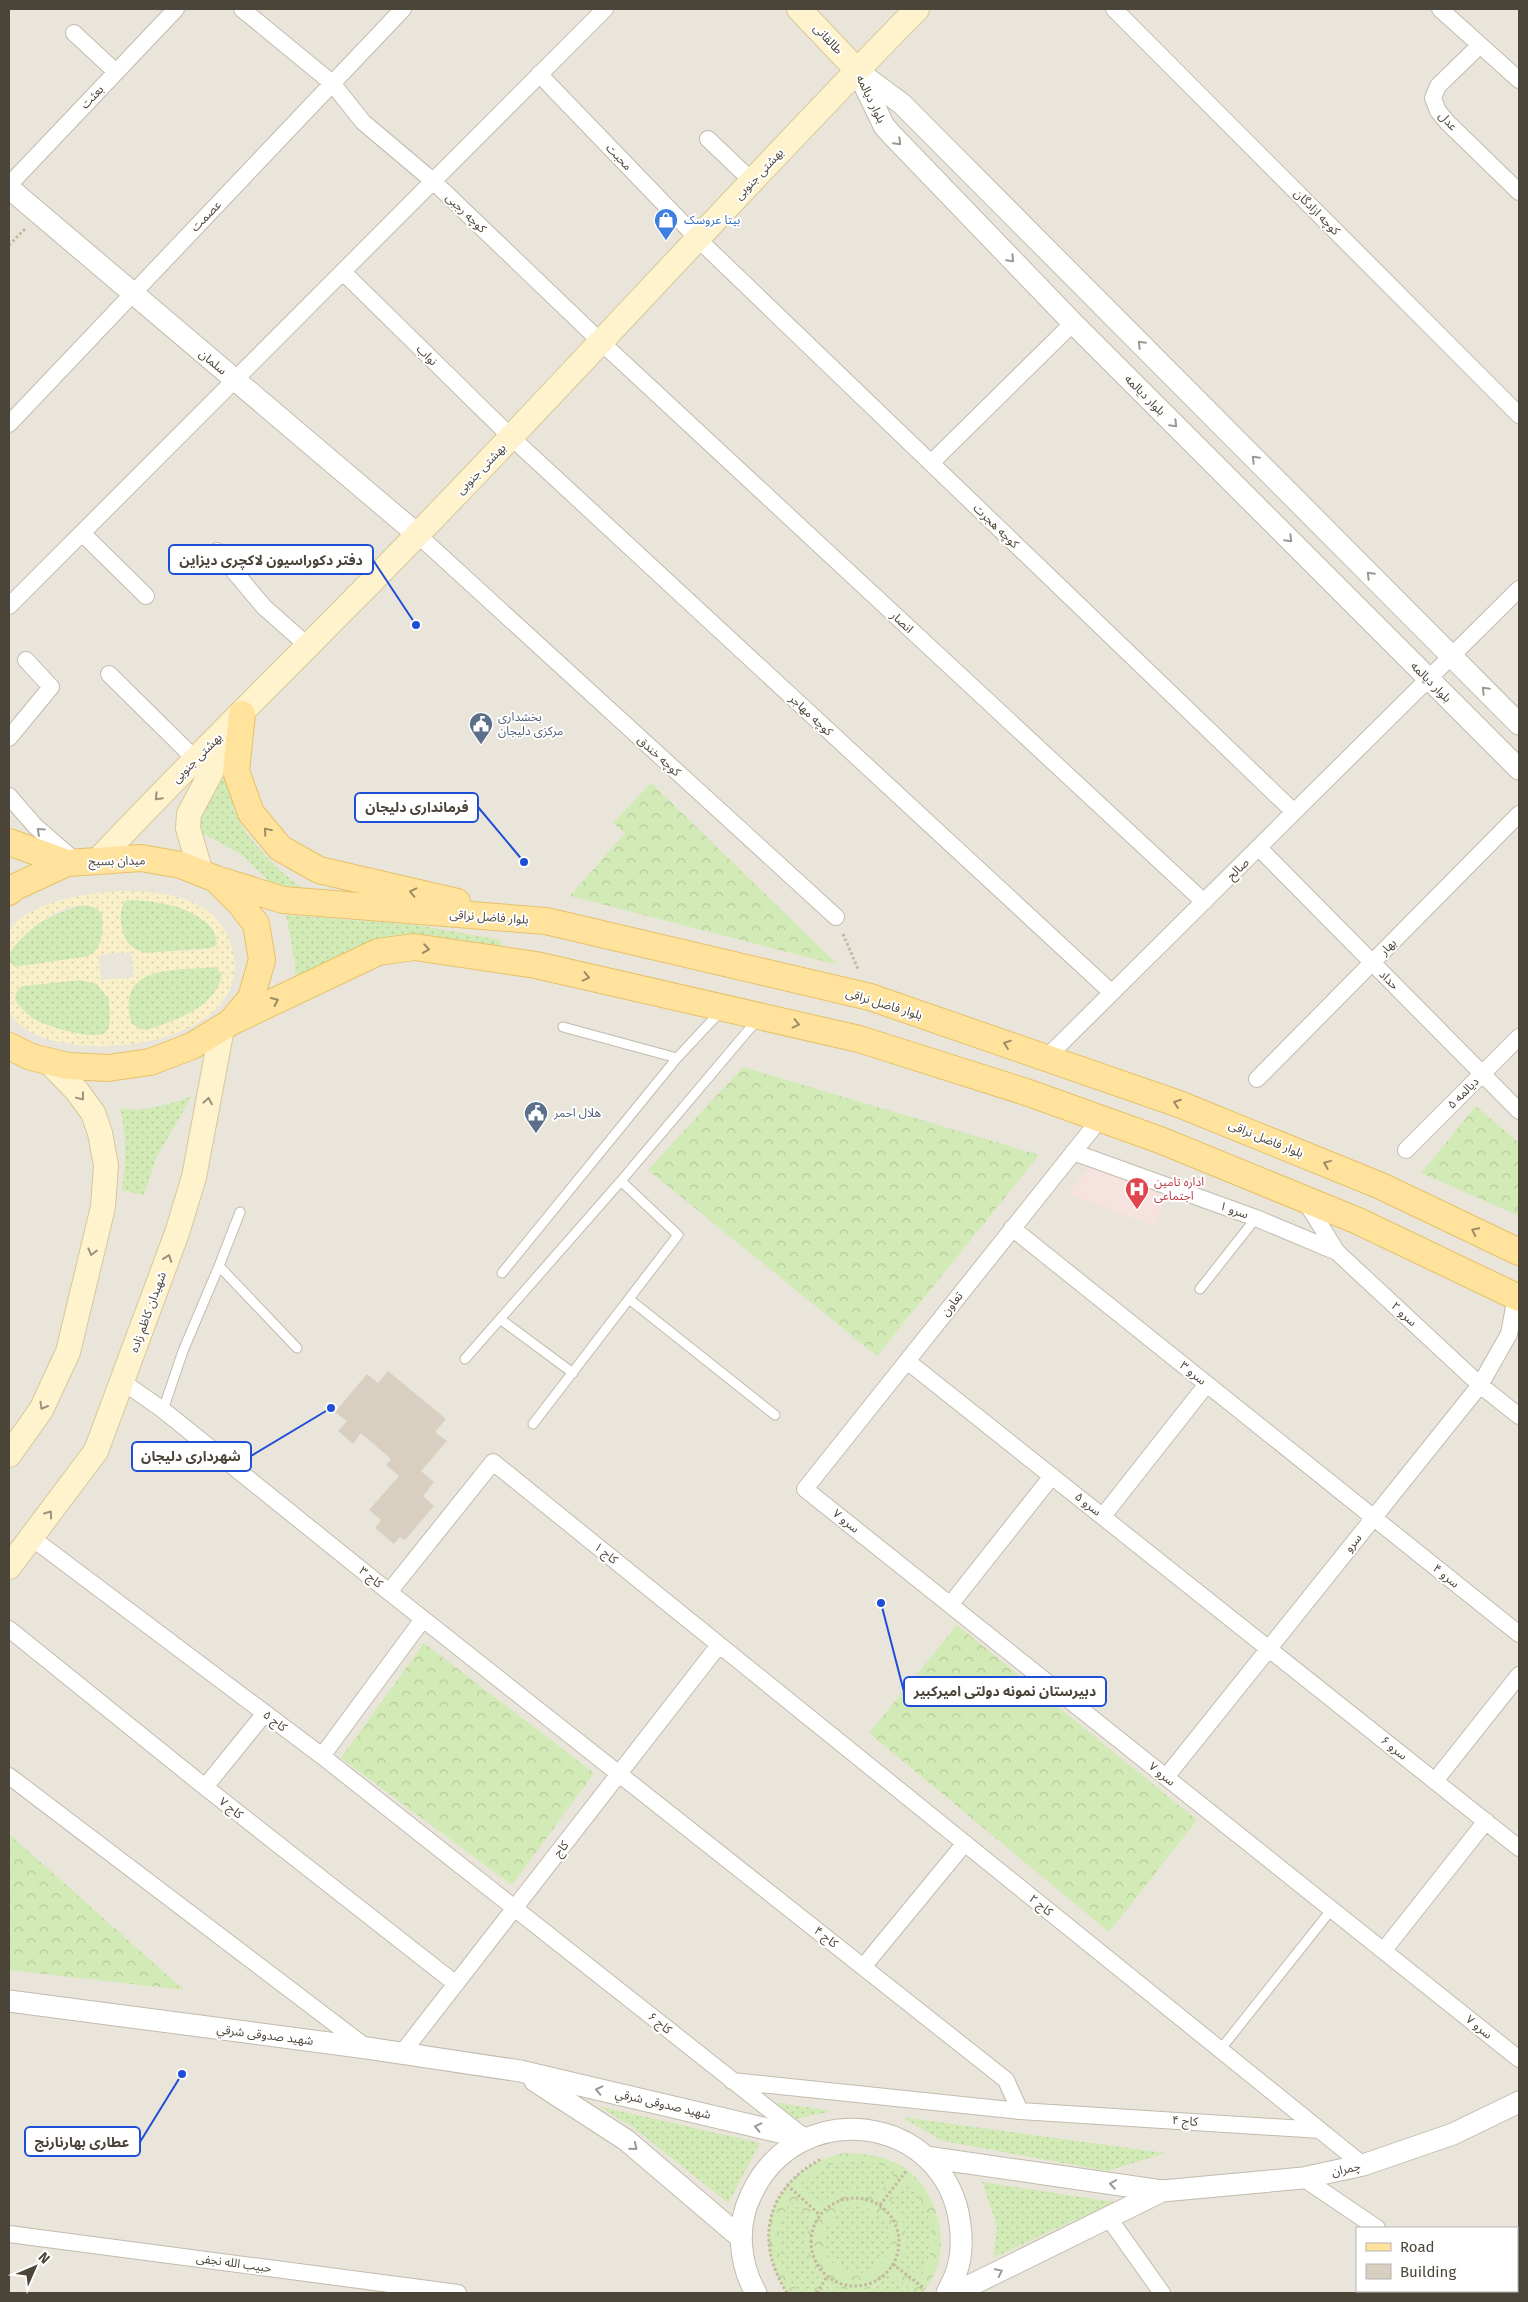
<svg xmlns="http://www.w3.org/2000/svg" width="1528" height="2302" font-family="'Fira Sans','Noto Sans Arabic',sans-serif">
  <style>
    .residential { fill: #eae5da; fill-rule: evenodd }
    .medical { fill: #f6e3e0 }
    .grass { fill: url(#grass-dots) }
    .forest { fill: url(#forest-crowns); fill-rule: evenodd }
    .sand { fill: url(#sand-dots); fill-rule: evenodd }
    .building { fill: #d8cfc1 }
    .lines { fill: none; stroke-linecap: round; stroke-linejoin: round }
    .service-casing { stroke: #c2bbae; stroke-width: 11 }
    .minor-casing { stroke: #c2bbae; stroke-width: 18 }
    .tertiary-casing { stroke: #c2bbae; stroke-width: 23 }
    .secondary-casing { stroke: #d6c79b; stroke-width: 26 }
    .primary-casing { stroke: #e6c16a; stroke-width: 28 }
    .path { stroke: #c4b79f; stroke-width: 3; stroke-dasharray: 2.5 2.5; stroke-linecap: butt }
    .service { stroke: #fff; stroke-width: 9 }
    .minor { stroke: #fff; stroke-width: 16 }
    .tertiary { stroke: #fff; stroke-width: 21 }
    .secondary { stroke: #fff3cd; stroke-width: 24 }
    .primary { stroke: #ffe39c; stroke-width: 26 }
    .oneway { stroke: #9c9892 }
    .oneway2 { stroke: #9c937c }
    .oneway3 { stroke: #9c8c66 }
    .labels { text-anchor: middle; stroke-width: 4; stroke-linejoin: round; paint-order: stroke }
    .street-label { font-size: 12px; fill: #4b4439; stroke: #fff }
    .shop-label { font-size: 12px; fill: #366cbe; stroke: #fff; text-anchor: start }
    .service-label { font-size: 12px; fill: #4e5e75; stroke: #fff; text-anchor: start }
    .health-label { font-size: 12px; fill: #be3a42; stroke: #fff; text-anchor: start }
    .leader { fill: none; stroke: #1d4ed8; stroke-width: 2 }
    .callout-dot { fill: #1d4ed8; stroke: #fff; stroke-width: 2 }
    .callout { fill: #fff; stroke: #1d4ed8; stroke-width: 2 }
    .callout-label { font-size: 14px; text-anchor: middle; font-weight: bold; fill: #4b4439 }
  </style>
  <defs>
    <pattern id="grass-dots" width="8" height="8" patternUnits="userSpaceOnUse" patternTransform="scale(1.25)"><rect width="8" height="8" fill="#d2eab5"/><path d="M2 2h.1M6 6h.1" fill="none" stroke="#b6ca9c" stroke-width="1.8" stroke-linecap="round"/></pattern>
    <pattern id="forest-crowns" width="20" height="18" patternUnits="userSpaceOnUse" patternTransform="scale(1.25)"><rect width="20" height="18" fill="#d2eab5"/><path d="M2 6a3 3 0 1 1 6 0M12 15a3 3 0 1 1 6 0" fill="none" stroke="#b6ca9c"/></pattern>
    <pattern id="sand-dots" width="8" height="8" patternUnits="userSpaceOnUse" patternTransform="scale(1.25)"><rect width="8" height="8" fill="#f9efc9"/><path d="M2 2h.1M6 6h.1" fill="none" stroke="#d7cead" stroke-width="1.8" stroke-linecap="round"/></pattern>
  </defs>
  <rect width="100%" height="100%" fill="#f6f3ec"/>
  <!-- residential -->
  <path class="residential" d="M9,9H1519V2293H9ZM1357,2228H1517V2291H1357Z"/>
  <!-- medical -->
  <path class="medical" d="M1092,1163L1169,1191L1155,1226L1068,1194Z"/>
  <!-- grass -->
  <path class="grass" d="M229,769C230,786 231,805 239,821C252,845 283,876 306,890L274,886L242,855L199,831L197,813L206,795Z
    M127,900C153,899 216,909 217,944L211,948L146,953C139,951 133,949 128,943C121,933 116,908 127,900Z
    M83,905L94,906L102,913C103,926 105,944 94,953C83,963 31,965 14,967L9,961C9,931 59,912 83,905Z
    M286,915L416,925L501,940L500,948L424,935L405,937L295,982V963Z
    M216,967L222,975C215,1009 175,1020 147,1030L140,1029L131,1023C116,962 176,971 216,967Z
    M80,980L97,984L109,999C109,1007 113,1027 105,1033C95,1041 45,1026 34,1019C26,1014 20,1007 15,1000L16,992L22,986Z
    M192,1096L156,1158L144,1195L122,1190C126,1161 127,1137 120,1108C144,1113 170,1104 192,1096Z
    M773,2102L832,2111L796,2119Z
    M598,2106L760,2143L728,2203L633,2127Z
    M901,2117L1165,2153L1108,2171L943,2141Z
    M860,2160L898,2169L876,2198C854,2186 836,2191 818,2206L797,2187C818,2166 832,2162 860,2160Z
    M907,2182C912,2187 919,2193 923,2199C936,2226 934,2253 921,2278L899,2263C912,2236 901,2228 888,2204Z
    M982,2182L1114,2202L993,2258L997,2226Z
    M790,2200L812,2220C801,2239 807,2259 820,2276L807,2293H799C773,2261 773,2236 790,2200Z
    M859,2206L873,2209L869,2218L879,2213C892,2227 894,2241 887,2259L876,2256L883,2263C867,2275 856,2276 838,2268L840,2258L833,2264C824,2250 820,2237 827,2220L834,2225L831,2216L848,2207Z
    M891,2272L913,2292L911,2293H822L831,2281L874,2288Z"/>
  <!-- forest -->
  <path class="forest" d="M651,783L838,965L570,896L625,833L613,823Z
    M743,1067L1039,1155L877,1356L648,1170Z
    M1476,1106L1519,1143V1216L1421,1173Z
    M957,1625L1197,1820L1109,1932L869,1733Z
    M424,1643L594,1773L512,1885L341,1758Z
    M9,1834L184,1990L9,1970Z
    M843,2153C866,2153 887,2156 906,2169C943,2195 954,2260 922,2293H911L913,2291L891,2272C872,2291 864,2292 838,2288L831,2281L821,2293H807L820,2276C807,2259 801,2240 812,2220L791,2200C772,2235 775,2263 799,2293H787C748,2231 772,2171 843,2153ZM860,2160L898,2169L876,2198C852,2185 838,2190 818,2206L798,2187C815,2167 834,2161 860,2160ZM907,2182C934,2206 939,2247 921,2278L900,2263C910,2238 909,2223 888,2204ZM859,2206L873,2209L869,2218L872,2220L879,2213C892,2227 894,2241 887,2258L879,2254L876,2257L883,2263C867,2275 856,2276 838,2268L842,2260L840,2257L833,2264C824,2250 820,2237 827,2221L834,2225L837,2223L832,2216L848,2207Z"/>
  <!-- sand -->
  <path class="sand" d="M118,891C168,891 224,897 234,957C237,975 231,993 219,1006C181,1048 85,1056 36,1035C25,1030 17,1022 9,1014V961L15,967L89,956C104,947 103,929 102,913C78,888 21,931 9,955V930C33,900 82,894 118,891ZM127,900C153,899 216,909 217,944L215,947L207,949L146,953C139,951 133,949 128,943C121,933 116,908 127,900ZM131,952L134,977L101,980L99,955ZM216,967L222,975C215,1009 175,1020 147,1030L139,1029L131,1023C116,963 176,971 216,967ZM80,980L97,984L109,999C109,1007 113,1027 105,1033C94,1041 45,1026 34,1019C26,1014 20,1007 15,1000L16,992L22,986Z"/>
  <!-- building -->
  <path class="building" d="M388,1371L446,1419L435,1432L447,1441L421,1471L434,1482L423,1496L434,1506L405,1540L400,1537L394,1544L375,1528L381,1520L369,1510L399,1476L386,1465L391,1459L361,1433L353,1444L338,1431L347,1421L335,1412L367,1374L378,1383Z"/>
  <g class="lines">
    <!-- service casing -->
    <g class="service-casing">
      <path id="service" d="M563,1027L677,1058
        M219,1266L297,1348
        M502,1273L677,1058L720,1012
        M1200,1289L1256,1218
        M629,1299L775,1415
        M500,1319L573,1373
        M465,1359L621,1181L757,1020
        M163,1410L183,1351L219,1266L240,1212
        M533,1424L678,1235L621,1181
        M1220,2050L1332,1909"/>
    </g>
    <!-- minor casing -->
    <g class="minor-casing">
      <path id="minor" d="M242,9L332,83L363,122L433,181L601,342L1204,902
        M1114,9L1519,415
        M1440,9L1519,80
        M74,33L116,72
        M1480,45L1438,86L1433,98L1438,111L1447,122L1519,192
        M539,74L698,239L1294,812
        M708,139L752,181
        M9,185L176,9
        M343,272L511,437L1111,992
        M9,424L403,9
        M931,463L1073,323
        M82,533L146,596
        M418,535L836,917
        M217,551L264,607L308,646
        M9,606L605,9
        M109,674L195,759
        M9,738L51,687L26,660
        M9,796L35,826L73,859
        M1259,848L1519,1111
        M1047,1057L1519,589
        M1257,1079L1519,814
        M1100,1119L805,1489L1519,2059
        M1406,1150L1519,1037
        M1073,1152L1256,1218L1337,1252
        M1304,1199L1337,1252L1480,1385L1519,1416
        M1012,1228L1519,1634
        M907,1361L1519,1848
        M123,1382L163,1410L389,1592L1006,2080L1020,2111
        M1103,1516L1207,1384
        M32,1538L322,1756L803,2136
        M389,1592L493,1462L1363,2165
        M950,1605L1052,1476
        M9,1629L205,1787L456,1984
        M322,1756L423,1619
        M9,1776L367,2048
        M1166,1777L1480,1385L1509,1334L1516,1297
        M1435,1781L1519,1675
        M205,1787L265,1713
        M1384,1950L1486,1821
        M863,1967L965,1843
        M402,2053L719,1645
        M732,2081L1020,2111L1320,2130
        M1303,2178L1377,2228
        M1108,2217L1162,2293
        M9,2234L458,2293
        M1468,2291L1472,2293"/>
    </g>
    <!-- tertiary casing -->
    <g class="tertiary-casing">
      <path id="tertiary" d="M857,70L884,126L892,135L1073,323L1519,769
        M860,73L902,104L1519,724
        M9,188L418,535
        M9,2001L367,2048L520,2071L805,2138
        M535,2081L626,2140L740,2237
        M926,2157L1162,2191L1303,2178L1363,2165L1453,2134L1519,2102
        M756,2293C739,2263 736,2226 751,2195C797,2094 946,2114 960,2224C962,2239 962,2257 956,2273C954,2280 950,2286 947,2293
        M955,2293L1162,2191"/>
    </g>
    <!-- secondary casing -->
    <g class="secondary-casing">
      <path id="secondary" d="M799,9L857,70
        M98,860C202,749 312,644 418,534C586,361 748,181 917,9
        M201,873L188,828L189,814L233,731
        M9,1455L41,1410L68,1352L103,1207L106,1165L100,1133L93,1113L77,1091L48,1061
        M9,1567L96,1451L177,1233L194,1177L222,1028"/>
    </g>
    <!-- primary casing -->
    <g class="primary-casing">
      <path id="primary" d="M242,714L236,771L251,813L280,848L319,870L457,902
        M9,842L67,863
        M216,879L283,900L546,921L870,997L1179,1104L1381,1186L1519,1252
        M9,892L15,887L67,863L141,858L181,865L216,879L239,902L256,924L262,960L251,998L231,1022L192,1046L150,1062L108,1068L68,1066L31,1057L9,1046
        M231,1022L378,952L414,947L536,965L859,1039L1026,1092L1160,1140L1358,1221L1519,1298"/>
    </g>
    <!-- path -->
    <path class="path" d="M9,245L25,229
      M843,934L858,969
      M787,2185L820,2215
      M811 2242a44 44 0 1 1 88 0a44 44 0 1 1-88 0Z
      M880,2205L907,2170
      M893,2264L925,2289
      M787,2293C754,2240 766,2189 821,2159
      M817,2293L827,2276"/>
    <!-- service -->
    <use href="#service" class="service"/>
    <!-- minor -->
    <use href="#minor" class="minor"/>
    <!-- tertiary -->
    <use href="#tertiary" class="tertiary"/>
    <!-- secondary -->
    <use href="#secondary" class="secondary"/>
    <!-- primary -->
    <use href="#primary" class="primary"/>
  </g>
  <!-- one-way arrows -->
  <defs><path id="oneway-chevron" d="M-2-3.5L2.5 0L-2 3.5" fill="none" stroke-width="1.6" stroke-linecap="round" stroke-linejoin="round" transform="scale(1.25)"/></defs>
  <g class="oneway">
    <use href="#oneway-chevron" transform="translate(898 142) rotate(45)"/>
    <use href="#oneway-chevron" transform="translate(1011 259) rotate(46)"/>
    <use href="#oneway-chevron" transform="translate(1141 344) rotate(-135)"/>
    <use href="#oneway-chevron" transform="translate(1174 424) rotate(45)"/>
    <use href="#oneway-chevron" transform="translate(1255 459) rotate(-135)"/>
    <use href="#oneway-chevron" transform="translate(1289 539) rotate(45)"/>
    <use href="#oneway-chevron" transform="translate(1370 575) rotate(-135)"/>
    <use href="#oneway-chevron" transform="translate(1485 690) rotate(-135)"/>
    <use href="#oneway-chevron" transform="translate(40 831) rotate(-138)"/>
    <use href="#oneway-chevron" transform="translate(599 2090) rotate(-167)"/>
    <use href="#oneway-chevron" transform="translate(758 2127) rotate(-167)"/>
    <use href="#oneway-chevron" transform="translate(634 2147) rotate(40)"/>
    <use href="#oneway-chevron" transform="translate(1113 2184) rotate(-172)"/>
    <use href="#oneway-chevron" transform="translate(999 2272) rotate(-26)"/>
  </g>
  <g class="oneway2">
    <use href="#oneway-chevron" transform="translate(158 797) rotate(134)"/>
    <use href="#oneway-chevron" transform="translate(81 1097) rotate(53)"/>
    <use href="#oneway-chevron" transform="translate(208 1101) rotate(-80)"/>
    <use href="#oneway-chevron" transform="translate(92 1252) rotate(104)"/>
    <use href="#oneway-chevron" transform="translate(168 1258) rotate(-70)"/>
    <use href="#oneway-chevron" transform="translate(43 1406) rotate(120)"/>
    <use href="#oneway-chevron" transform="translate(49 1514) rotate(-54)"/>
  </g>
  <g class="oneway3">
    <use href="#oneway-chevron" transform="translate(267 831) rotate(-130)"/>
    <use href="#oneway-chevron" transform="translate(413 892) rotate(-167)"/>
    <use href="#oneway-chevron" transform="translate(426 949) rotate(9)"/>
    <use href="#oneway-chevron" transform="translate(586 977) rotate(13)"/>
    <use href="#oneway-chevron" transform="translate(275 1001) rotate(-25)"/>
    <use href="#oneway-chevron" transform="translate(796 1024) rotate(13)"/>
    <use href="#oneway-chevron" transform="translate(1007 1044) rotate(-161)"/>
    <use href="#oneway-chevron" transform="translate(1177 1103) rotate(-160)"/>
    <use href="#oneway-chevron" transform="translate(1327 1164) rotate(-158)"/>
    <use href="#oneway-chevron" transform="translate(1475 1231) rotate(-154)"/>
  </g>
  <!-- icons -->
  <defs>
    <g id="shop-pin" transform="scale(1.25)"><path d="M0 17L-7.5 6A9.5 9.5 0 1 1 7.5 6Z" fill="#3f7fe0" stroke="#fff"/><path d="M-5-2.5h2.3a2.7 3.5 0 0 1 5.4 0H5L5.5 6h-11ZM-1.5-2.5h3a1.5 2.3 0 0 0-3 0Z" fill="#fff"/></g>
    <g id="civic-pin" transform="scale(1.25)"><path d="M0 17L-7.5 6A9.5 9.5 0 1 1 7.5 6Z" fill="#5c6f8a" stroke="#fff"/><path d="M-.6-6.5H3V-4.5H.6V-3L4-1V1h2V6H-6V1h2V-1L-.6-3ZM-1.2 2.5V6h2.4V2.5Z" fill="#fff"/></g>
    <g id="hospital-pin" transform="scale(1.25)"><path d="M0 17L-7.5 6A9.5 9.5 0 1 1 7.5 6Z" fill="#e0444e" stroke="#fff"/><path d="M-5-5h3v3.5h4V-5h3V5h-3V1.5h-4V5h-3Z" fill="#fff"/></g>
  </defs>
  <g fill-rule="evenodd">
    <use href="#shop-pin" x="666" y="220"/>
    <use href="#civic-pin" x="481" y="724"/>
    <use href="#civic-pin" x="536" y="1113"/>
    <use href="#hospital-pin" x="1137" y="1189"/>
  </g>
  <g class="labels">
    <!-- street labels -->
    <g class="street-label">
      <text transform="translate(828 39) rotate(47)" y="4">طالقانی</text>
      <text transform="translate(92 97) rotate(-47)" y="4">بعثت</text>
      <text transform="translate(871 99) rotate(64)" y="4">بلوار دیالمه</text>
      <text transform="translate(1448 121) rotate(48)" y="4">عدل</text>
      <text transform="translate(619 157) rotate(46)" y="4">محبت</text>
      <text transform="translate(759 174) rotate(-47)" y="4">بهشتی جنوبی</text>
      <text transform="translate(1317 212) rotate(45)" y="4">کوچه ازادگان</text>
      <text transform="translate(466 213) rotate(44)" y="4">کوچه رجبی</text>
      <text transform="translate(206 216) rotate(-46)" y="4">عصمت</text>
      <text transform="translate(427 355) rotate(45)" y="4">نواب</text>
      <text transform="translate(213 362) rotate(40)" y="4">سلمان</text>
      <text transform="translate(1145 395) rotate(45)" y="4">بلوار دیالمه</text>
      <text transform="translate(481 469) rotate(-46)" y="4">بهشتی جنوبی</text>
      <text transform="translate(996 526) rotate(44)" y="4">کوچه هجرت</text>
      <text transform="translate(902 622) rotate(43)" y="4">انصار</text>
      <text transform="translate(1431 682) rotate(45)" y="4">بلوار دیالمه</text>
      <text transform="translate(811 715) rotate(43)" y="4">کوچه مهاجر</text>
      <text transform="translate(659 756) rotate(42)" y="4">کوچه خندق</text>
      <text transform="translate(197 758) rotate(-45)" y="4">بهشتی جنوبی</text>
      <text transform="translate(117 861) rotate(-1)" y="4">میدان بسیج</text>
      <text transform="translate(1238 869) rotate(-44)" y="4">صالح</text>
      <text transform="translate(489 917) rotate(4)" y="4">بلوار فاضل نراقی</text>
      <text transform="translate(1388 947) rotate(-45)" y="4">بهار</text>
      <text transform="translate(1389 980) rotate(45)" y="4">حداد</text>
      <text transform="translate(884 1004) rotate(17)" y="4">بلوار فاضل نراقی</text>
      <text transform="translate(1463 1093) rotate(-45)" y="4">دیالمه ۵</text>
      <text transform="translate(1266 1139) rotate(22)" y="4">بلوار فاضل نراقی</text>
      <text transform="translate(1234 1210) rotate(20)" y="4">سرو ۱</text>
      <text transform="translate(952 1304) rotate(-52)" y="4">تعاون</text>
      <text transform="translate(148 1312) rotate(-70)" y="4">شهیدان کاظم زاده</text>
      <text transform="translate(1404 1314) rotate(43)" y="4">سرو ۲</text>
      <text transform="translate(1193 1373) rotate(39)" y="4">سرو ۳</text>
      <text transform="translate(1088 1504) rotate(38)" y="4">سرو ۵</text>
      <text transform="translate(846 1521) rotate(39)" y="4">سرو ۷</text>
      <text transform="translate(1353 1543) rotate(-51)" y="4">سرو</text>
      <text transform="translate(606 1553) rotate(39)" y="4">کاج ۱</text>
      <text transform="translate(1446 1576) rotate(39)" y="4">سرو ۴</text>
      <text transform="translate(371 1577) rotate(39)" y="4">کاج ۳</text>
      <text transform="translate(275 1721) rotate(37)" y="4">کاج ۵</text>
      <text transform="translate(1394 1748) rotate(39)" y="4">سرو ۶</text>
      <text transform="translate(1162 1774) rotate(39)" y="4">سرو ۷</text>
      <text transform="translate(231 1808) rotate(38)" y="4">کاج ۷</text>
      <text transform="translate(561 1849) rotate(-52)" y="4">کاج</text>
      <text transform="translate(1041 1905) rotate(39)" y="4">کاج ۲</text>
      <text transform="translate(826 1937) rotate(38)" y="4">کاج ۴</text>
      <text transform="translate(660 2023) rotate(39)" y="4">کاج ۶</text>
      <text transform="translate(1479 2027) rotate(39)" y="4">سرو ۷</text>
      <text transform="translate(265 2035) rotate(7)" y="4">شهید صدوقی شرقي</text>
      <text transform="translate(663 2104) rotate(13)" y="4">شهید صدوقی شرقي</text>
      <text transform="translate(1185 2121) rotate(4)" y="4">کاج ۴</text>
      <text transform="translate(1346 2169) rotate(-12)" y="4">چمران</text>
      <text transform="translate(234 2263) rotate(8)" y="4">حبیب الله نجفی</text>
    </g>
    <!-- shop labels -->
    <g class="shop-label">
      <text x="684" y="224">بیتا عروسک</text>
    </g>
    <!-- service labels -->
    <g class="service-label">
      <text x="498" y="721">بخشداری<tspan x="498" dy="14">مرکزی دلیجان</tspan></text>
      <text x="554" y="1117">هلال احمر</text>
    </g>
    <!-- health labels -->
    <g class="health-label">
      <text x="1154" y="1186">اداره تامین<tspan x="1154" dy="14">اجتماعی</tspan></text>
    </g>
  </g>
  <!-- callouts -->
  <path class="leader" d="M416 625L373 560M524 862L478 807M331 1408L251 1456M881 1603L904 1692M182 2074L140 2142"/>
  <g class="callout-dot">
    <circle cx="416" cy="625" r="5"/>
    <circle cx="524" cy="862" r="5"/>
    <circle cx="331" cy="1408" r="5"/>
    <circle cx="881" cy="1603" r="5"/>
    <circle cx="182" cy="2074" r="5"/>
  </g>
  <g class="callout">
    <rect x="169" y="545" width="204" height="29" rx="5"/>
    <rect x="355" y="793" width="123" height="29" rx="5"/>
    <rect x="132" y="1442" width="119" height="29" rx="5"/>
    <rect x="904" y="1677" width="202" height="29" rx="5"/>
    <rect x="25" y="2127" width="115" height="29" rx="5"/>
  </g>
  <g class="callout-label">
    <text x="271" y="565">دفتر دکوراسیون لاکچری دیزاین</text>
    <text x="417" y="812">فرمانداری دلیجان</text>
    <text x="191" y="1461">شهرداری دلیجان</text>
    <text x="1005" y="1696">دبیرستان نمونه دولتی امیرکبیر</text>
    <text x="82" y="2147">عطاری بهارنارنج</text>
  </g>
  <!-- border -->
  <rect width="1528" height="2302" fill="none" stroke="#4b4439" stroke-width="20"/>
  <!-- legend -->
  <rect x="1356" y="2227" width="162" height="65" fill="#ffffff" stroke="#b7b4b0"/>
  <rect x="1366" y="2243" width="25" height="8" fill="#ffe39c" stroke="#b7b4b0"/>
  <text x="1400" y="2252" font-size="15" fill="#4b4439">Road</text>
  <rect x="1366" y="2264" width="25" height="15" fill="#d8cfc1" stroke="#b7b4b0"/>
  <text x="1400" y="2277" font-size="15" fill="#4b4439">Building</text>
  <!-- north arrow -->
  <g transform="translate(35 2267) rotate(45)" stroke="#ffffff" stroke-width="4" paint-order="stroke">
  <path d="M0-4L9 19L0 12L-9 19Z" fill="#4b4439"/>
  <text y="-8" font-size="14" font-weight="bold" text-anchor="middle" fill="#4b4439">N</text>
  </g>
</svg>
